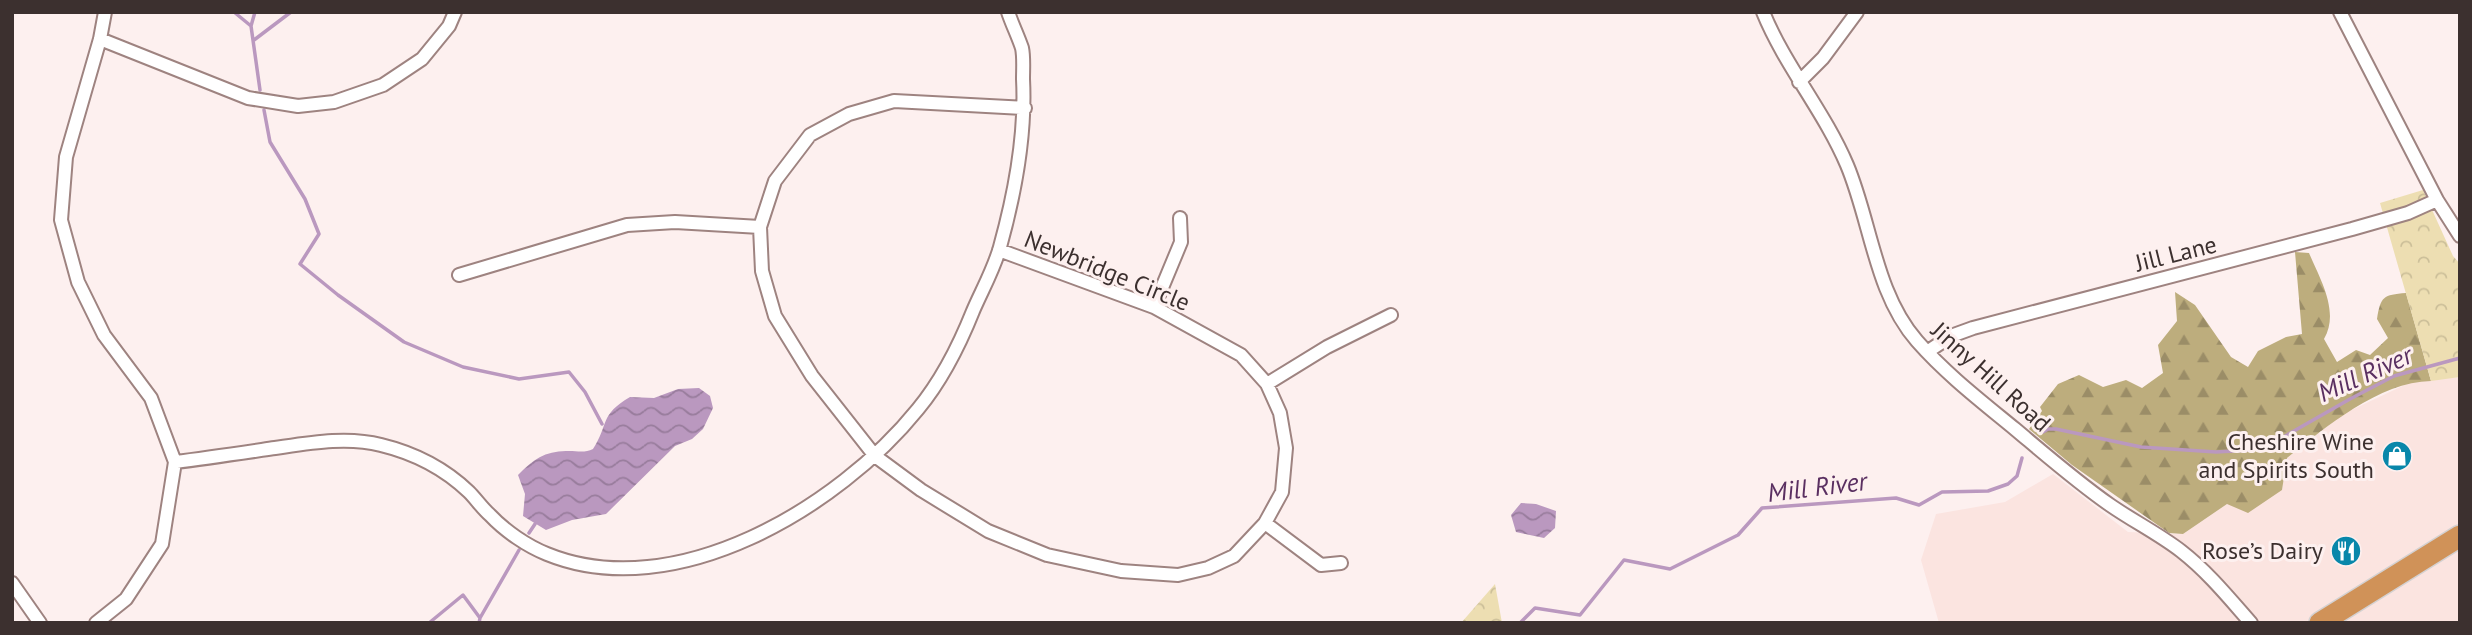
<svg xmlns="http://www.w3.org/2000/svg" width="2472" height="635" font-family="'PT Sans',sans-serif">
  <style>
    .built { fill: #fbe4e0 }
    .forest { fill: url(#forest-firs) }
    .park { fill: url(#park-crowns) }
    .water { fill: url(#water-waves) }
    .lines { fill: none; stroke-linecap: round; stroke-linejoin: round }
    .stream { stroke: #ba98bf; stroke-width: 3.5 }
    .minor-casing { stroke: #9e8380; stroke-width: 16 }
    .trunk-casing { stroke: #d4d1d1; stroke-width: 24 }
    .minor { stroke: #fff; stroke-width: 12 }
    .trunk { stroke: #d09258; stroke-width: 21 }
    .labels { text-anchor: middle; stroke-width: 6; stroke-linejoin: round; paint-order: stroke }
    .street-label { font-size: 24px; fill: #3c302f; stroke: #fdf0ef }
    .poi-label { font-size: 24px; fill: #3c302f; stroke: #fdf0ef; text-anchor: end }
    .water-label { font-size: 26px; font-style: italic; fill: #5a2f61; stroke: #fdf0ef }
  </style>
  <defs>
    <pattern id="forest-firs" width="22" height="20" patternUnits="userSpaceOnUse" patternTransform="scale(1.75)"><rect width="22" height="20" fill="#bdad7d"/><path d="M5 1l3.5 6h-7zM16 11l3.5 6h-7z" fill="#9b8d67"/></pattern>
    <pattern id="park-crowns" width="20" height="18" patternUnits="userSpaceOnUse" patternTransform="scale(1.75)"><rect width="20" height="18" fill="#eddeb2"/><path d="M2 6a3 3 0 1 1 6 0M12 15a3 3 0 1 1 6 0" fill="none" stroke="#ccbf99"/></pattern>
    <pattern id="water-waves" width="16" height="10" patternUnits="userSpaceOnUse" patternTransform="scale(1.75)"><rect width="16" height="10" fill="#ba98bf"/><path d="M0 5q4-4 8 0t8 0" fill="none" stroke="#987c9c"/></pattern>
  </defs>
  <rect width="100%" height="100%" fill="#fdf0ef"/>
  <!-- built -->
  <path class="built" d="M2460,377V623H1939L1921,560L1936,514L2005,502L2053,474L2128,532L2183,534L2227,504L2282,490L2287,458L2343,414L2411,382Z"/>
  <!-- forest -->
  <path class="forest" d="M2295,252L2309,253C2320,279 2340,312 2324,339L2337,362L2356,350L2370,355L2388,338L2377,319C2381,296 2383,295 2406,293L2431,381C2379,382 2326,427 2287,458L2282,490L2248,513L2227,504L2183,534L2169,533L2072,465L2029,429L2042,411L2040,407L2058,384L2079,375L2103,387L2126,380L2142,388L2163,373L2158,345L2177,321L2175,292L2195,305L2231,357L2248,367L2258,351L2286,337L2302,334Z"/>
  <!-- park -->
  <path class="park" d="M2423,190L2453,256L2460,264V377L2431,381L2380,203Z
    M1495,584L1502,623H1461Z"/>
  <!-- water -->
  <path class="water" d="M699,388L710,396L713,408L703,429L692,439L675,446L606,514L572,520L546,530L523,516L525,494L518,475C533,459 547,450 569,451C578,451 585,453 593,449C609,425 599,415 630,397L654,398L678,389Z
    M1521,503L1536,504L1556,511L1555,528L1544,538L1516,532L1511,515Z"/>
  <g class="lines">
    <!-- stream -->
    <path class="stream" d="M234,12L251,26
      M255,12L251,26L260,90
      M254,40L291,12
      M264,110L270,142L305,199L319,234L300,264L338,295L404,342L463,367L519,379L569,372L585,392L602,424
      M2043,432L2048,429H2056L2141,447L2216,452L2251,450L2280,439L2350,399L2394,376L2460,358
      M529,533L535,524
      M480,618L519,550
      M429,623L463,595L480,618L479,623
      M1520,623L1535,608L1580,615L1624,560L1670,569L1738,535L1762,508L1896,498L1919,505L1942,492L1988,491L2008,484L2017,476L2022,458"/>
    <!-- minor casing -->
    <g class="minor-casing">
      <path id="minor" d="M1763,12C1785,66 1824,111 1847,165C1871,222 1875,293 1917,341C1946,374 1981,401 2015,429C2046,455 2077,482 2110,505C2133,521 2159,534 2181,551C2208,572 2229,598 2251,623
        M2340,12L2437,200L2460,236
        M100,39L248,98L298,106L334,102L383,85L422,59L449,26L455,12
        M1799,82L1823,58L1857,12
        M999,250L1154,307L1241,355L1267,384L1280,413L1286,448L1282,492L1265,523L1234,556L1208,568L1178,575L1121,571L1047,555L988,531L921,490L875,456L812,376L775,316L762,271L760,227L775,181L810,135L849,114L894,101L1025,108
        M459,275L627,225L675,222L760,227
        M1154,307L1181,242L1180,218
        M1927,352L1951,336L1973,328L2352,229L2408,213L2437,200
        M1267,384L1327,347L1391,315
        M175,462C208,458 241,453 275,448C309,443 347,436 381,445C414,453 444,468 469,492C476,499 482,508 490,515C505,531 527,546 547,554C675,606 839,507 918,409C942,380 959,346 973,311C982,290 994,269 1000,247C1015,193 1026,135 1023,79C1023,69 1024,57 1022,48C1018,36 1012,24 1008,12
        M1265,523L1321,565L1341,563
        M12,583L40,623
        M96,623L126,599L162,544L175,462L151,398L104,335L78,282L61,220L66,157L100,39L105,12"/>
    </g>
    <!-- trunk casing -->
    <g class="trunk-casing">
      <path id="trunk" d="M2320,623L2460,536"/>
    </g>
    <!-- minor -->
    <use href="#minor" class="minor"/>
    <!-- trunk -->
    <use href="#trunk" class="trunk"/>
  </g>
  <!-- icons -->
  <defs>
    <g id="shop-disc" transform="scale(1.575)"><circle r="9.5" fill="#0887aa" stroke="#fdf0ef"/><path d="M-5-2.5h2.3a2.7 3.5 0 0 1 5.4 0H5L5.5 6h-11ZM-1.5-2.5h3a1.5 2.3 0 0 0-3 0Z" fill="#fff"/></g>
    <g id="restaurant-disc" transform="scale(1.575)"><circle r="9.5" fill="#0887aa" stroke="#fdf0ef"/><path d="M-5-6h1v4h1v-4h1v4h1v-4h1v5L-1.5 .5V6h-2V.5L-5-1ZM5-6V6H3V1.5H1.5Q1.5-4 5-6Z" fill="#fff"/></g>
  </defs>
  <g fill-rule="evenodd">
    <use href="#shop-disc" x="2397" y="456"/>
    <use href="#restaurant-disc" x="2346" y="551"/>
  </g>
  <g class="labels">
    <!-- street labels -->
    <g class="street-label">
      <text transform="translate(2176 254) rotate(-14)" y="8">Jill Lane</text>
      <text transform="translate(1107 271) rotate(22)" y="8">Newbridge Circle</text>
      <text transform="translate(1991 377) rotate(42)" y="8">Jinny Hill Road</text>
    </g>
    <!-- poi labels -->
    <g class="poi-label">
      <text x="2374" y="450">Cheshire Wine<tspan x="2374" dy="28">and Spirits South</tspan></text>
      <text x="2323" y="559">Rose’s Dairy</text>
    </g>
    <!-- water labels -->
    <g class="water-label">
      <text transform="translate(2365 374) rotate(-24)" y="9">Mill River</text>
      <text transform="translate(1817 487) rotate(-7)" y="9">Mill River</text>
    </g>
  </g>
  <!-- border -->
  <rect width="2472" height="635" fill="none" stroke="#3c302f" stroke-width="28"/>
</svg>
